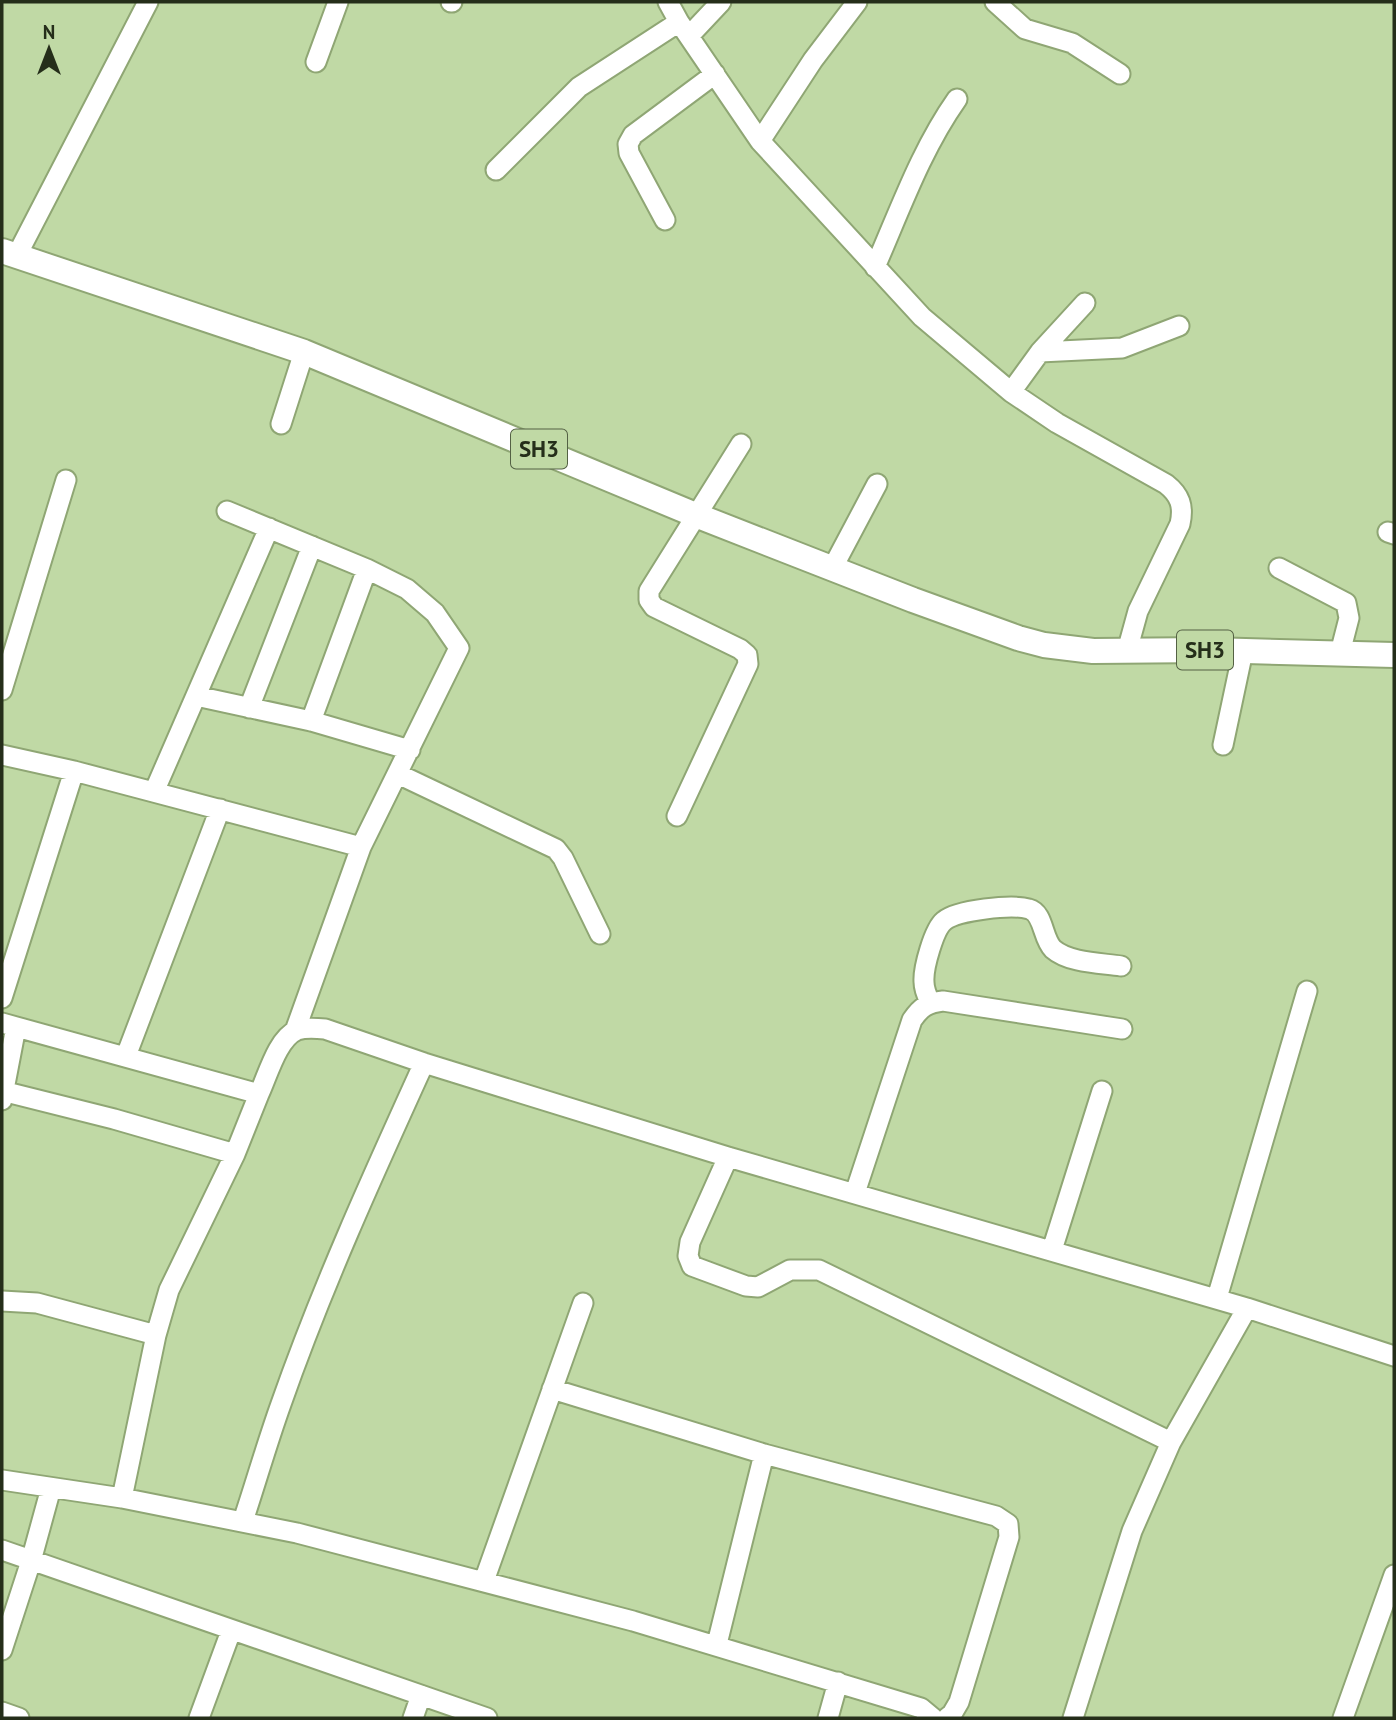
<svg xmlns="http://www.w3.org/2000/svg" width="1396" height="1720" font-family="'PT Sans',sans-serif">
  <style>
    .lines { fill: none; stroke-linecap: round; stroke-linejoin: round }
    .minor-casing { stroke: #8fa674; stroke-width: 23 }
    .major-casing { stroke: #8fa674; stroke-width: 28 }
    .minor { stroke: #fff; stroke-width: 19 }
    .major { stroke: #fff; stroke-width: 24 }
    .labels { text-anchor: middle; stroke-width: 5; stroke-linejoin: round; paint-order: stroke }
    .shield { fill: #c0d9a5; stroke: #546144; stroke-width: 2 }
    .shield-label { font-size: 23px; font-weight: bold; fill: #252e1a }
  </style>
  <rect width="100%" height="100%" fill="#c0d9a5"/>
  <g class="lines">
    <!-- minor casing -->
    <g class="minor-casing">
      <path id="minor" d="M451,2H452
        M668,2L679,22L760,141L922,317L1011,392L1057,423L1166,484C1180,495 1184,506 1180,524L1138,611L1127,651
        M995,2L1025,29L1072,43L1120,74
        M689,36L721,2
        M316,62L338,2
        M760,141L813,60L857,2
        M496,170L579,87L679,22
        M665,220L629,153L628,144L633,135L715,74
        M17,255L148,2
        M875,267C900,210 921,150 957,99
        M1040,352L1122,348L1179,326
        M1011,392L1040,352L1085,303
        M281,424L304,352
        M227,511L367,569L407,589L435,613L459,648L361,847L295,1031
        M1388,532L1394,534
        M833,567L877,484
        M1279,568L1346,603L1349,618L1340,653
        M2,690L66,480
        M196,696L311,721L410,750
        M249,708L312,546
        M311,721L367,569
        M1223,745L1243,651
        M2,755L74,771L361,847
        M398,774L556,849L563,858L600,934
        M154,792L269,528
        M677,816L748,664L747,655L740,649L654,607L649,600V591L741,444
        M2,998L74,771
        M930,1002C927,996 924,989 924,982C923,968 934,929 944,921C957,910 1012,904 1029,909C1044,913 1042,938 1053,949C1069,963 1101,963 1121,966
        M2,1023L259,1094C268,1075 277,1039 297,1030C306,1027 316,1028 325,1029L424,1063L728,1157L1247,1308
        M126,1056L220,809
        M2,1091L114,1119L235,1154
        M2,1100L16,1027
        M728,1157L690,1242L688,1256L692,1266L746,1286L758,1287L790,1270H819L1171,1442
        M855,1193L912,1020C921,1007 927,1003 943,1001L1122,1029
        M1052,1250L1102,1091
        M1217,1298L1307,991
        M2,1301L37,1303L156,1335
        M552,1389L764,1454L996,1516L1008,1524L1009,1537L959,1702L952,1714L947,1718
        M2,1480L122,1498L297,1533L633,1621L921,1708L933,1718
        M122,1498L156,1335L169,1290L235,1154L259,1094
        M243,1521C256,1482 267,1443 281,1404C322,1287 373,1175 424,1063
        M2,1550L487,1718
        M484,1581L583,1303
        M717,1644L764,1454
        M2,1650L31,1561L51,1488
        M2,1712L19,1718
        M199,1718L231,1631
        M413,1718L421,1695
        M828,1718L838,1682
        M1073,1718L1132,1531L1171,1442L1247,1308L1394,1356
        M1343,1718L1394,1575"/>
    </g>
    <!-- major casing -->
    <g class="major-casing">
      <path id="major" d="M2,251L304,352L698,516L913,600L1018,638L1044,645L1093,651L1210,650L1394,655"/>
    </g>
    <!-- minor -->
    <use href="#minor" class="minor"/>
    <!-- major -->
    <use href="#major" class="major"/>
  </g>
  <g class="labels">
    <!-- shield labels -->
    <g class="shield">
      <rect x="511" y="429.5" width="56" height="39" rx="5"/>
      <rect x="1177" y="630.5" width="56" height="39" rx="5"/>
    </g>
    <g class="shield-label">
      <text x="539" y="457">SH3</text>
      <text x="1205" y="658">SH3</text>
    </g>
  </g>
  <!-- border -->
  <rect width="1396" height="1720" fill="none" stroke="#252e1a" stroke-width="7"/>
  <!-- north arrow -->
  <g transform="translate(49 49)" stroke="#c0d9a5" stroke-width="5" paint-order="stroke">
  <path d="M0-5L12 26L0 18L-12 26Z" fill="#252e1a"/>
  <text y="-10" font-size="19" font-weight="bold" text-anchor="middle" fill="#252e1a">N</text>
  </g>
</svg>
